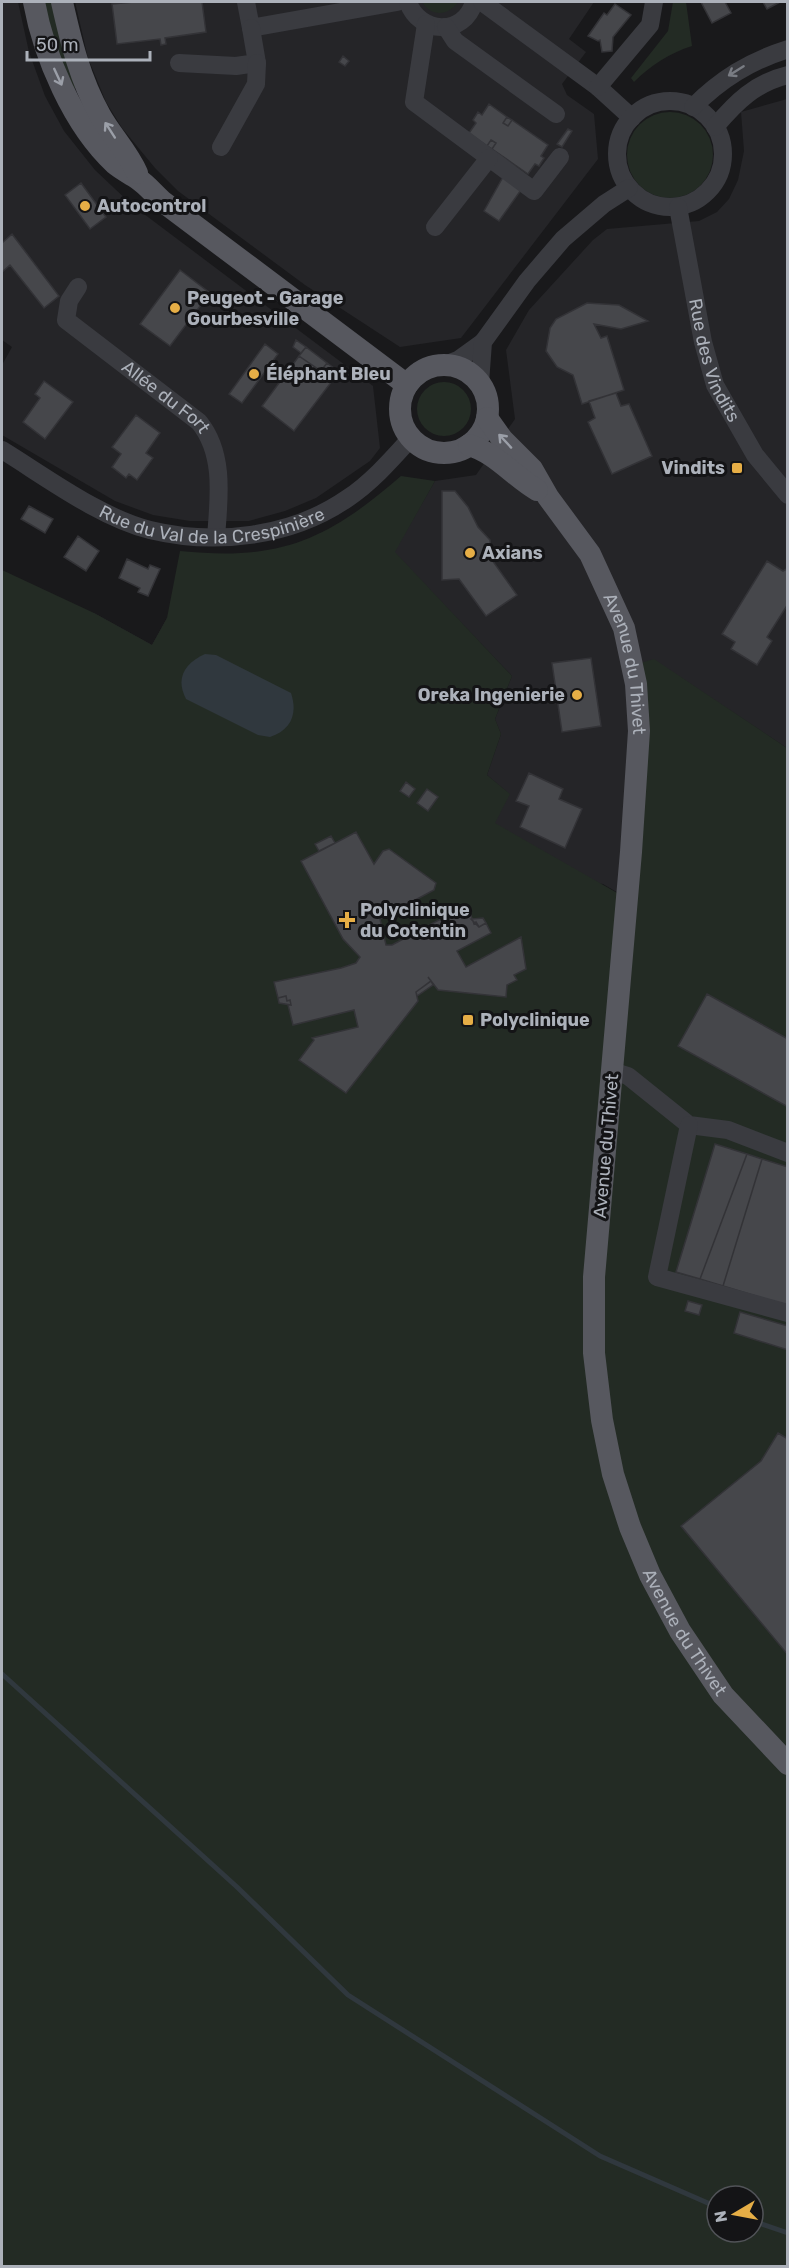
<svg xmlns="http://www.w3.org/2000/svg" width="789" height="2268" font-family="Rubik,sans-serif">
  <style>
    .built { fill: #252528 }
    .green { fill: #232b24; fill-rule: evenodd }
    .water { fill: #30383e }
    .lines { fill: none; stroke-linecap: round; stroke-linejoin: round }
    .stream { stroke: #30383e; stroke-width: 5 }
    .building { fill: #46474b; stroke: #333337; stroke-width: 1.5 }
    .minor { stroke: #3a3b40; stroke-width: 18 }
    .major { stroke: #57585f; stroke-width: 22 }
    .oneway { stroke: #797c83 }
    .oneway2 { stroke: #9b9fa8 }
    .poi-dot { fill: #e6ae46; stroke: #141416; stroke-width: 2 }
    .labels { text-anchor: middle; stroke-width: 6; stroke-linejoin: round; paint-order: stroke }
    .poi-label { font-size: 18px; font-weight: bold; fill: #acb1ba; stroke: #141416; text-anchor: start }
    .street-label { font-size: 18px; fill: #acb1ba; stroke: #141416 }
  </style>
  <rect width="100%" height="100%" fill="#19191b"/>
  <!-- built -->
  <path class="built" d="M2,2H18L29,52L45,96L64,131L95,170L132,205L373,386L380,448L370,461L316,498L285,511L249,521H190L153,515L115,501L2,435V365L12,347L2,340Z
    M75,2H594L569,39L586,52L562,84L567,95L594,114L598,159L461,338L400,347L305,285L178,191L155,168L122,128L106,102L88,58Z
    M787,99V748L654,660L627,898L603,884L2,813L94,613L152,645L167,618L507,792L487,775L501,734L495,719L512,676L394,552L435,481L476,475L515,419L506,350L529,310L593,240L607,229L699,221L717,212L729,199L738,180L744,151L741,112Z"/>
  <!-- green -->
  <path class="green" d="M40,2H56L78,86L71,91Z
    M422,2H458C449,16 431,17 422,2Z
    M673,2H686L692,46C670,53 651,65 634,82L631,78L668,31Z
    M627 155a43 43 0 1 1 86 0a43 43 0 1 1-86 0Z
    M417 409a27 27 0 1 1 54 0a27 27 0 1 1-54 0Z
    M401,476L435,481L395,552L512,676L495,719L501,734L487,775L510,794L495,823L626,898L634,665L654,659L787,748V2266H2V570L94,613L152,645L167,618L180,551C280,561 326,541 401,476ZM717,2196H753V2232H717Z"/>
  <!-- water -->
  <path class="water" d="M205,654L216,655L291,693C298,714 291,730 270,737L258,735L186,699C175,678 185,663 205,654Z"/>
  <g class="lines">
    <!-- stream -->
    <path class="stream" d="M2,1674L237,1887L348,1995L600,2156L717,2207
      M753,2221L788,2233"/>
  </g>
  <!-- building -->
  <path class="building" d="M134,2H202L206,32L165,38L166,44L161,45L160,39L117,44L112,4Z
    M701,2H725L731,13L712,23Z
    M763,2H780L767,9Z
    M615,4L631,15L613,37L612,51L602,52L600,40L598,41L588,36L604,13L607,15Z
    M343,56L349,61L345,66L339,62Z
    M489,104L507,117L503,123L508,126L512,120L548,145L541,156L544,158L539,166L535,164L528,174L492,149L496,143L491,140L487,146L469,133L476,123L473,120L478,112L482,115Z
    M507,117L512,120L508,126L503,123Z
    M568,129L572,131L562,147L557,144Z
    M491,140L496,143L492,149L487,146Z
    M503,177L521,190L499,221L484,211Z
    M81,183L106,217L90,229L65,195Z
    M12,234L59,296L44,308L10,265L2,272V243Z
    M180,270L210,293L170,346L140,324Z
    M587,303L619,305L648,321L621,329L594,324L601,338L607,336L624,390L582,404L573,375L557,367L546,351L550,328L556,319Z
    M296,340L306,347L301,353L293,347Z
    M265,344L278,354L242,403L229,394Z
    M306,347L327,363L321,371L299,356Z
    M299,356L321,371L327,363L339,372L294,431L262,406Z
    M44,381L73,402L45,439L23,422L40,398L35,394Z
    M616,393L621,406L629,404L652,456L612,474L588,422L595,418L589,401Z
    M136,415L160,433L146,453L153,458L137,480L129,474L126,478L112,467L121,454L112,447Z
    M442,491H455L468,507L478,527L490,540L492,560L517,595L486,616L459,579L442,580Z
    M29,506L53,519L45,533L21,519Z
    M78,536L99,551L86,571L64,557Z
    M127,559L148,569L150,565L160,569L148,596L138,592L140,588L119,578Z
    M767,561L783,571L788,568V604L767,637L772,641L757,665L731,649L735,642L722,634Z
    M591,658L601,726L562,732L552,663Z
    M529,773L563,789L559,799L582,809L565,848L520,827L529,806L516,801Z
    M406,782L415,789L409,797L400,791Z
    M427,789L438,797L428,811L417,803Z
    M356,832L374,864L383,851L389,849L436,883L434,890L380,919L386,945H392L467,905L474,924L476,922L479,927L486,923L491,933L457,951L466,967L521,937L526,969L514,975L517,980L507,985L506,997L438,990L428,977L431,981L416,992L418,1001L346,1093L299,1060L314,1040L312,1038L358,1027L354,1010L293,1025L288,1005H291L290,1000L287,1001L286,996L278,998L274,982L341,968L356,963L360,957L343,939L301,861Z
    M331,836L335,843L319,851L315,844Z
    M483,918L486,923L479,927L471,919Z
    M431,981L433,985L417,996L416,992Z
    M707,994L788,1039V1107L678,1046Z
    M286,996L287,1001L290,1000L291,1005L279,1003L278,998Z
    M715,1144L747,1154L700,1279L676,1272Z
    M747,1154L762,1159L723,1286L700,1279Z
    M762,1159L788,1167V1306L723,1286Z
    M688,1301L702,1305L699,1315L685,1311Z
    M740,1312L788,1326V1350L734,1333Z
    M778,1433L788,1439V1655L681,1526L761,1461Z"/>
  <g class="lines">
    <!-- minor -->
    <g class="minor">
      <path d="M246,2L251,28L397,2"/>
      <path d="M408,2C419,34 464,37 474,2"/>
      <path d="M482,2L598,87L632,118"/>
      <path d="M426,24L414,102L534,191L560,157"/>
      <path d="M446,27L455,41L556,114"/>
      <path d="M179,63L236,66L257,63L251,28"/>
      <path d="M598,87L650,25L654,2"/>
      <circle cx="670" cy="154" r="53"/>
      <path d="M693,107C721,79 750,61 788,49"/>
      <path d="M715,127C736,102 755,83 788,75"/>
      <path d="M221,147L256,84L257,63"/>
      <path id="s1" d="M678,207L703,342L715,385L755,455L788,495"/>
      <path d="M435,227L489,158"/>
      <path id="s2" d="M78,287L69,301L66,320L199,422C225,454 219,498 216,537"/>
      <path d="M445,365L458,360L483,342"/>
      <path d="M480,383L483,342L527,281L563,239L604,204L629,188"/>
      <path id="s3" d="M2,450C46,477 99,517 150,530C216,546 292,537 348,498C372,482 392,459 411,438"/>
      <path d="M612,1071L628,1076L689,1125L728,1130L788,1153"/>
      <path d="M689,1125L657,1277L788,1313"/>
    </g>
    <!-- major -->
    <g class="major">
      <path d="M34,2C44,56 73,125 115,164C122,170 131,174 138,179C147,185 154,194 162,201L407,385"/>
      <path d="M62,2C71,42 80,79 100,115C111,135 128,152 137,173"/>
      <circle cx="444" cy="409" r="44"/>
      <path id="s4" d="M487,418L502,439L532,469L548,497L590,554L624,628L636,684L639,731L631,852L594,1277V1353L602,1420L613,1474L630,1527L650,1575L680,1631L723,1695L788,1764"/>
      <path d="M469,445C496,453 513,476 537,490"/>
    </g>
  </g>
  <!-- one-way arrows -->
  <defs><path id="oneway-shaft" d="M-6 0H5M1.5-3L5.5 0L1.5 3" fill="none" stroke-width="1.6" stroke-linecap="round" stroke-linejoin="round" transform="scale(1.5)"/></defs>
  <use class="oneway" href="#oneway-shaft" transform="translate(736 71) rotate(148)"/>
  <g class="oneway2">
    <use href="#oneway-shaft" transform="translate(58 77) rotate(65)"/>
    <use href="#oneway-shaft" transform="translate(110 130) rotate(-123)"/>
    <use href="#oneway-shaft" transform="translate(505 441) rotate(-133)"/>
  </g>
  <!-- markers -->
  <g class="poi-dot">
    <circle cx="85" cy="206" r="6"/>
    <circle cx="175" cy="308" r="6"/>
    <circle cx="254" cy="374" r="6"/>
    <rect x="731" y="462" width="12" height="12" rx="3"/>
    <circle cx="470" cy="553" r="6"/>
    <circle cx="577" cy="695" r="6"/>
    <path d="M344 911h6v6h6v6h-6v6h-6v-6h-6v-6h6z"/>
    <rect x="462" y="1014" width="12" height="12" rx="3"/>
  </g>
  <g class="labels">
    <!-- poi labels -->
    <g class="poi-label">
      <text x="97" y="212">Autocontrol</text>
      <text x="187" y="304">Peugeot - Garage<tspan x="187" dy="21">Gourbesville</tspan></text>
      <text x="266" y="380">Éléphant Bleu</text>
      <text x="725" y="474" text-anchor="end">Vindits</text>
      <text x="482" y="559">Axians</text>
      <text x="565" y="701" text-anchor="end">Oreka Ingenierie</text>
      <text x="360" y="916">Polyclinique<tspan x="360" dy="21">du Cotentin</tspan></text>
      <text x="480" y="1026">Polyclinique</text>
    </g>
    <!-- street labels -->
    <g class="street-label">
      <text dy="6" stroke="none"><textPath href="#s1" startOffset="158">Rue des Vindits</textPath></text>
      <text dy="6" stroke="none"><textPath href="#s2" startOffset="162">Allée du Fort</textPath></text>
      <text dy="6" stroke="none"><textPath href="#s3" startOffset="231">Rue du Val de la Crespinière</textPath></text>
      <text dy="6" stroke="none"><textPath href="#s4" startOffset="288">Avenue du Thivet</textPath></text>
      <text transform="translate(606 1146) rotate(-85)" y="6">Avenue du Thivet</text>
      <text dy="6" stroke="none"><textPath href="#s4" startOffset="1278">Avenue du Thivet</textPath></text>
    </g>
  </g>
  <!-- border -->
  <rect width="789" height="2268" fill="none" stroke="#acb1ba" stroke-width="6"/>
  <!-- north arrow -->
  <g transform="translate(735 2214) rotate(260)"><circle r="28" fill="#141416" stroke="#515358" stroke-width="1.5"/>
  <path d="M0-4.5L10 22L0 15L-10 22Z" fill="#e6ae46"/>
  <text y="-9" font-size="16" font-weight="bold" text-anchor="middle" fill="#acb1ba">N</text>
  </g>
  <!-- scale -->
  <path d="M27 51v9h123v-9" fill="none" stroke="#acb1ba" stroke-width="3"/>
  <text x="36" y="51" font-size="18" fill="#acb1ba" stroke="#141416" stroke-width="4.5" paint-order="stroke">50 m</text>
</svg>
